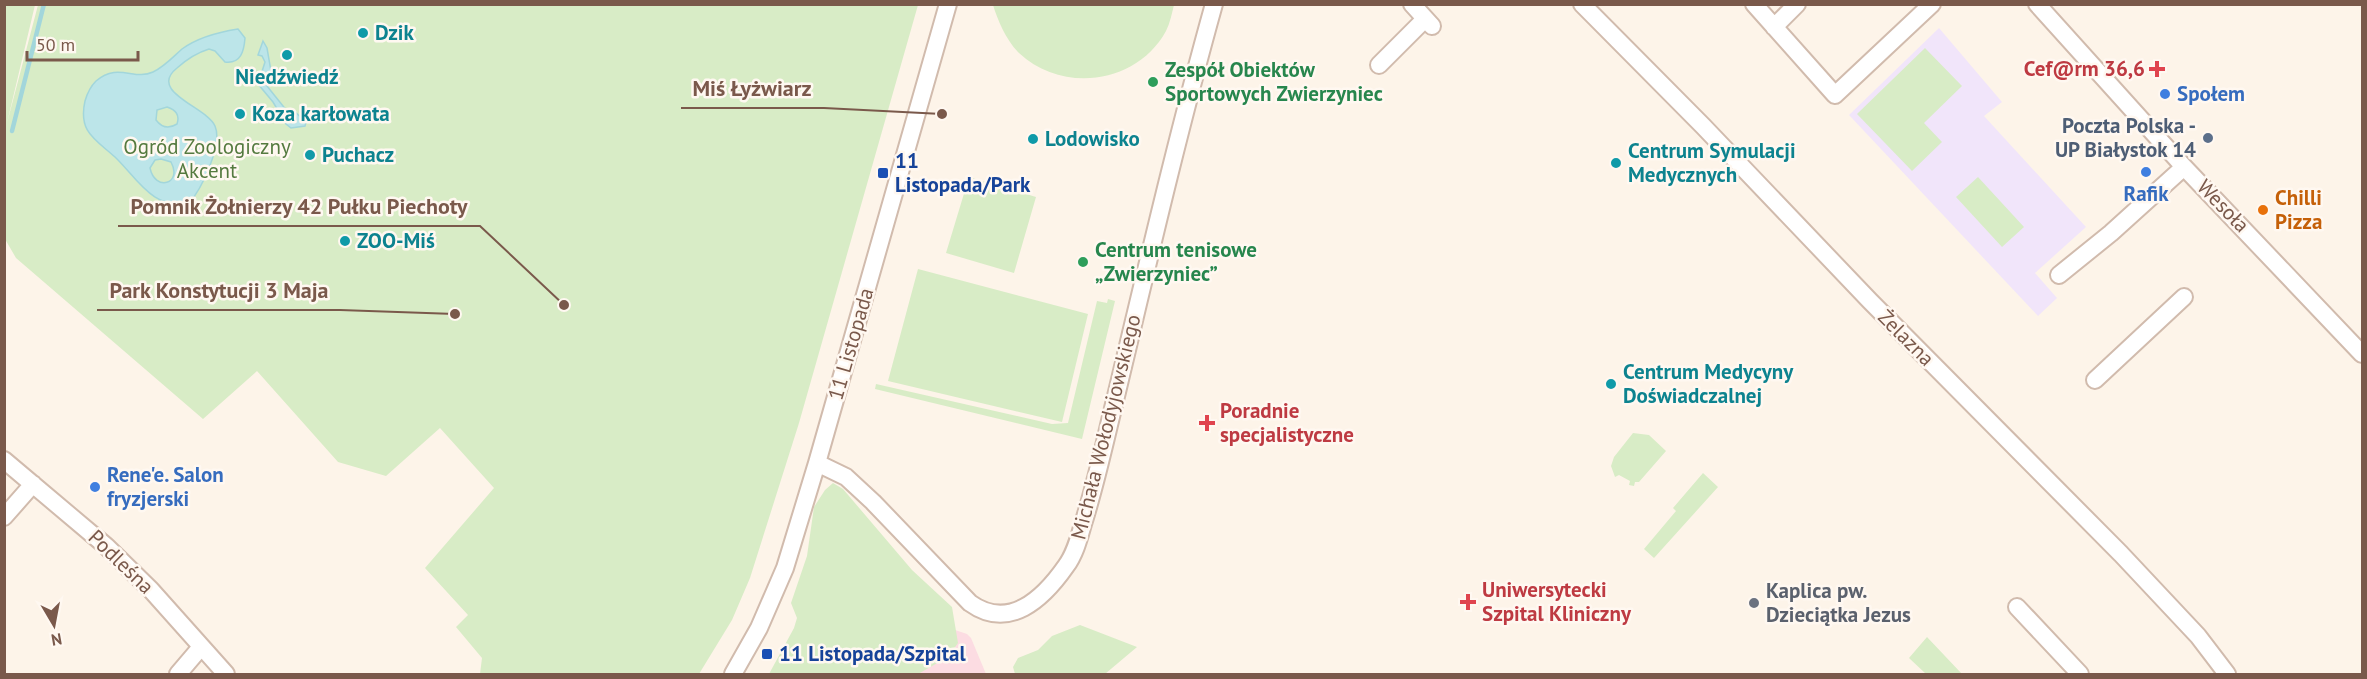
<svg xmlns="http://www.w3.org/2000/svg" width="2367" height="679" font-family="'PT Sans',sans-serif">
  <style>
    .education { fill: #f1e5fa }
    .medical { fill: #fcdce2 }
    .green { fill: #d8ecc6 }
    .water { fill: #bce5e9; stroke: #a2d6db; stroke-width: 1.5; fill-rule: evenodd }
    .lines { fill: none; stroke-linecap: round; stroke-linejoin: round }
    .stream { stroke: #a2d6db; stroke-width: 4.5 }
    .minor-casing { stroke: #d1bbad; stroke-width: 20 }
    .minor { stroke: #fff; stroke-width: 16 }
    .culture-dot { fill: #0f9aa8; stroke: #fff8f1; stroke-width: 2 }
    .health-dot { fill: #e0444e; stroke: #fff8f1; stroke-width: 2 }
    .leisure-dot { fill: #2e9e5b; stroke: #fff8f1; stroke-width: 2 }
    .shop-dot { fill: #3f7fe0; stroke: #fff8f1; stroke-width: 2 }
    .service-dot { fill: #5c6f8a; stroke: #fff8f1; stroke-width: 2 }
    .transit-dot { fill: #1a4fb4; stroke: #fff8f1; stroke-width: 2 }
    .food-dot { fill: #e8710a; stroke: #fff8f1; stroke-width: 2 }
    .worship-dot { fill: #6b7280; stroke: #fff8f1; stroke-width: 2 }
    .labels { text-anchor: middle; stroke-width: 5; stroke-linejoin: round; paint-order: stroke }
    .culture-label { font-size: 21px; font-weight: bold; fill: #0d838f; stroke: #fff8f1; text-anchor: start }
    .health-label { font-size: 21px; font-weight: bold; fill: #be3a42; stroke: #fff8f1; text-anchor: start }
    .leisure-label { font-size: 21px; font-weight: bold; fill: #27864d; stroke: #fff8f1; text-anchor: start }
    .shop-label { font-size: 21px; font-weight: bold; fill: #366cbe; stroke: #fff8f1; text-anchor: start }
    .service-label { font-size: 21px; font-weight: bold; fill: #4e5e75; stroke: #fff8f1; text-anchor: end }
    .park-label { font-size: 21px; fill: #547a3f; stroke: #fff8f1 }
    .transit-label { font-size: 21px; font-weight: bold; fill: #164399; stroke: #fff8f1; text-anchor: start }
    .food-label { font-size: 21px; font-weight: bold; fill: #c56008; stroke: #fff8f1; text-anchor: start }
    .street-label { font-size: 21px; fill: #7a594b; stroke: #fff8f1 }
    .worship-label { font-size: 21px; font-weight: bold; fill: #5b616d; stroke: #fff8f1; text-anchor: start }
    .leader { fill: none; stroke: #7a594b; stroke-width: 2 }
    .callout-dot { fill: #7a594b; stroke: #fff8f1; stroke-width: 2 }
    .callout-label { font-size: 22px; text-anchor: middle; font-weight: bold; fill: #7a594b; stroke: #fff8f1; stroke-width: 5; stroke-linejoin: round; paint-order: stroke }
  </style>
  <rect width="100%" height="100%" fill="#fdf4e9"/>
  <!-- education -->
  <path class="education" d="M1939,28L2002,102L1984,116L2086,227L2035,273L2057,298L2038,316L1849,115Z"/>
  <!-- medical -->
  <path class="medical" d="M949,628L967,634L971,638L986,674H775Z"/>
  <!-- green -->
  <path class="green" d="M5,5H35L7,123L38,5H918L799,423L750,578L732,620L699,674H480L482,658L456,627L468,615L425,568L494,488L440,428L386,476L338,462L257,371L203,419L16,258L5,239Z
    M993,5V4L1174,5C1172,13 1170,23 1166,31C1137,84 1063,94 1019,53C1006,40 998,21 993,5Z
    M1925,48L1962,86L1924,123L1942,142L1912,171L1857,114Z
    M969,177L1036,197L1014,273L946,253Z
    M1978,177L2024,227L2002,247L1956,197Z
    M918,269L1088,314L1062,422L888,381Z
    M1108,299L1115,301L1082,439L875,389L876,384L1052,424L1068,423L1097,301L1107,303Z
    M1633,433L1649,435L1666,451L1639,482H1635L1634,486L1629,485L1630,481L1619,475L1615,477L1611,466L1614,457Z
    M1703,473L1718,487L1654,558L1644,549L1676,511L1673,508Z
    M833,483L843,489L912,570L952,607L958,643L948,657L918,674H769L794,628L797,618L791,603L807,556L814,507L825,490Z
    M1080,625L1137,647L1105,674H1015L1013,667L1018,658L1038,650L1052,636Z
    M1927,637L1962,674H1926L1909,658Z"/>
  <!-- water -->
  <path class="water" d="M238,29L245,38C244,51 241,64 225,62L215,51L209,49C196,53 187,59 177,68C147,92 207,107 215,126C223,145 201,190 189,203C153,211 137,178 115,157C95,139 78,132 85,101C87,94 90,87 96,81C118,62 134,81 153,72C164,67 173,57 182,49C197,38 219,32 238,29ZM167,107C176,110 180,115 177,124C169,129 162,128 156,120L157,110ZM161,159L171,162C183,184 155,192 150,168L155,160Z
    M263,41L267,48L271,71L267,86L287,111H294L306,122L305,126L291,128L286,124L273,102L258,84L265,62L262,56L258,55Z"/>
  <g class="lines">
    <!-- stream -->
    <path class="stream" d="M12,131L44,4"/>
    <!-- minor casing -->
    <g class="minor-casing">
      <path id="minor" d="M1412,4L1432,26
        M1582,4L1703,126L1870,301L2121,554L2198,636L2227,674
        M1754,4L1835,95L1932,4
        M2037,4L2184,167L2362,354
        M1774,27L1797,4
        M1379,65L1425,19
        M2059,275L2111,233L2184,167
        M2095,380L2184,297
        M4,460L106,546L151,590L226,674
        M817,463L846,477L873,502L970,603C1009,631 1043,599 1066,566C1075,554 1079,538 1083,524C1097,480 1106,436 1117,392C1148,262 1178,133 1214,4
        M4,517L33,484
        M2017,607L2080,674
        M178,674L201,647
        M733,674L759,628L785,568L817,463L948,4"/>
    </g>
    <!-- minor -->
    <use href="#minor" class="minor"/>
  </g>
  <!-- markers -->
  <g class="culture-dot">
    <circle cx="363" cy="33" r="6"/>
    <circle cx="287" cy="55" r="6"/>
    <circle cx="240" cy="114" r="6"/>
    <circle cx="1033" cy="139" r="6"/>
    <circle cx="310" cy="155" r="6"/>
    <circle cx="1616" cy="163" r="6"/>
    <circle cx="345" cy="241" r="6"/>
    <circle cx="1611" cy="384" r="6"/>
  </g>
  <g class="health-dot">
    <path d="M2154 60h6v6h6v6h-6v6h-6v-6h-6v-6h6z"/>
    <path d="M1204 414h6v6h6v6h-6v6h-6v-6h-6v-6h6z"/>
    <path d="M1465 593h6v6h6v6h-6v6h-6v-6h-6v-6h6z"/>
  </g>
  <g class="leisure-dot">
    <circle cx="1153" cy="82" r="6"/>
    <circle cx="1083" cy="262" r="6"/>
  </g>
  <g class="shop-dot">
    <circle cx="2165" cy="94" r="6"/>
    <circle cx="2146" cy="172" r="6"/>
    <circle cx="95" cy="487" r="6"/>
  </g>
  <circle class="service-dot" cx="2208" cy="138" r="6"/>
  <g class="transit-dot">
    <rect x="877" y="167" width="12" height="12" rx="3"/>
    <rect x="761" y="648" width="12" height="12" rx="3"/>
  </g>
  <circle class="food-dot" cx="2263" cy="210" r="6"/>
  <circle class="worship-dot" cx="1754" cy="603" r="6"/>
  <g class="labels">
    <!-- culture labels -->
    <g class="culture-label">
      <text x="375" y="40">Dzik</text>
      <text x="287" y="84" text-anchor="middle">Niedźwiedź</text>
      <text x="252" y="121">Koza karłowata</text>
      <text x="1045" y="146">Lodowisko</text>
      <text x="1628" y="158">Centrum Symulacji<tspan x="1628" dy="24">Medycznych</tspan></text>
      <text x="322" y="162">Puchacz</text>
      <text x="357" y="248">ZOO-Miś</text>
      <text x="1623" y="379">Centrum Medycyny<tspan x="1623" dy="24">Doświadczalnej</tspan></text>
    </g>
    <!-- health labels -->
    <g class="health-label">
      <text x="2145" y="76" text-anchor="end">Cef@rm 36,6</text>
      <text x="1220" y="418">Poradnie<tspan x="1220" dy="24">specjalistyczne</tspan></text>
      <text x="1482" y="597">Uniwersytecki<tspan x="1482" dy="24">Szpital Kliniczny</tspan></text>
    </g>
    <!-- leisure labels -->
    <g class="leisure-label">
      <text x="1165" y="77">Zespół Obiektów<tspan x="1165" dy="24">Sportowych Zwierzyniec</tspan></text>
      <text x="1095" y="257">Centrum tenisowe<tspan x="1095" dy="24">„Zwierzyniec”</tspan></text>
    </g>
    <!-- shop labels -->
    <g class="shop-label">
      <text x="2177" y="101">Społem</text>
      <text x="2146" y="201" text-anchor="middle">Rafik</text>
      <text x="107" y="482">Rene'e. Salon<tspan x="107" dy="24">fryzjerski</tspan></text>
    </g>
    <!-- service labels -->
    <g class="service-label">
      <text x="2196" y="133">Poczta Polska -<tspan x="2196" dy="24">UP Białystok 14</tspan></text>
    </g>
    <!-- park labels -->
    <g class="park-label">
      <text x="207" y="154">Ogród Zoologiczny<tspan x="207" dy="24">Akcent</tspan></text>
    </g>
    <!-- transit labels -->
    <g class="transit-label">
      <text x="895" y="168">11<tspan x="895" dy="24">Listopada/Park</tspan></text>
      <text x="779" y="661">11 Listopada/Szpital</text>
    </g>
    <!-- food labels -->
    <g class="food-label">
      <text x="2275" y="205">Chilli<tspan x="2275" dy="24">Pizza</tspan></text>
    </g>
    <!-- street labels -->
    <g class="street-label">
      <text transform="translate(2223 206) rotate(46)" y="7">Wesoła</text>
      <text transform="translate(1906 338) rotate(45)" y="7">Żelazna</text>
      <text transform="translate(851 344) rotate(-74)" y="7">11 Listopada</text>
      <text transform="translate(1106 427) rotate(-76)" y="7">Michała Wołodyjowskiego</text>
      <text transform="translate(121 562) rotate(44)" y="7">Podleśna</text>
    </g>
    <!-- worship labels -->
    <g class="worship-label">
      <text x="1766" y="598">Kaplica pw.<tspan x="1766" dy="24">Dzieciątka Jezus</tspan></text>
    </g>
  </g>
  <!-- callouts -->
  <path class="leader" d="M942 114L824 108H681M564 305L480 226H118M455 314L340 310H97"/>
  <g class="callout-dot">
    <circle cx="942" cy="114" r="6"/>
    <circle cx="564" cy="305" r="6"/>
    <circle cx="455" cy="314" r="6"/>
  </g>
  <g class="callout-label">
    <text x="752" y="96">Miś Łyżwiarz</text>
    <text x="299" y="214">Pomnik Żołnierzy 42 Pułku Piechoty</text>
    <text x="219" y="298">Park Konstytucji 3 Maja</text>
  </g>
  <!-- border -->
  <rect width="2367" height="679" fill="none" stroke="#7a594b" stroke-width="12"/>
  <!-- north arrow -->
  <g transform="translate(54 625) rotate(170)" stroke="#fff8f1" stroke-width="4.5" paint-order="stroke">
  <path d="M0-4.5L10 22L0 15L-10 22Z" fill="#7a594b"/>
  <text y="-9" font-size="16" font-weight="bold" text-anchor="middle" fill="#7a594b">N</text>
  </g>
  <!-- scale -->
  <path d="M27 51v9h111v-9" fill="none" stroke="#7a594b" stroke-width="3"/>
  <text x="36" y="51" font-size="18" fill="#7a594b" stroke="#fff8f1" stroke-width="4.5" paint-order="stroke">50 m</text>
</svg>
